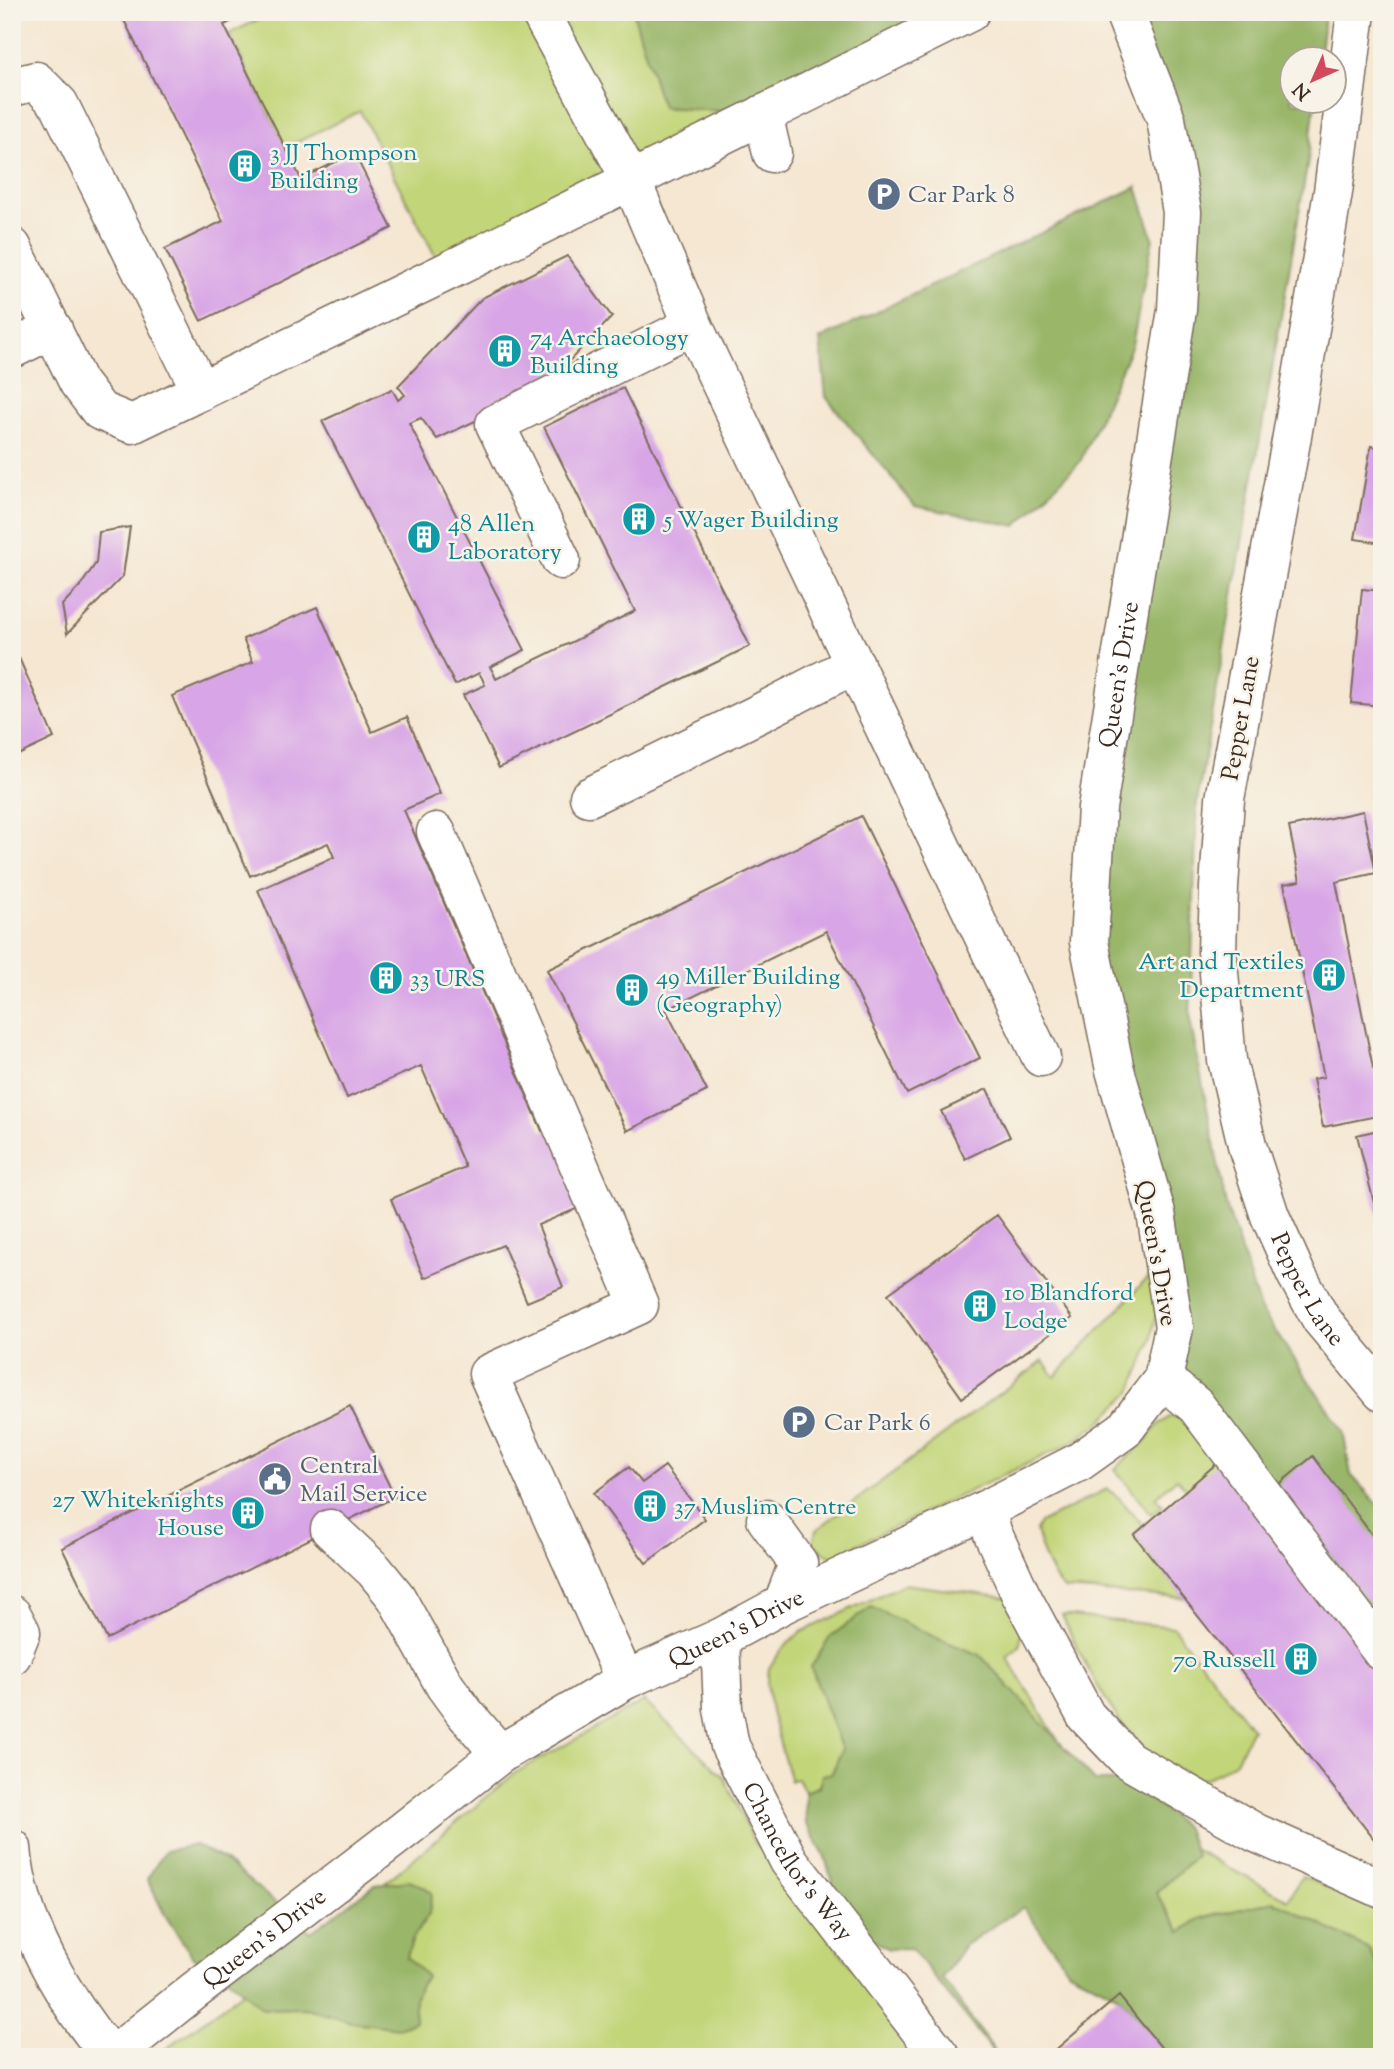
<svg xmlns="http://www.w3.org/2000/svg" width="1394" height="2069" font-family="'Sorts Mill Goudy',serif">
  <style>
    .green { fill: #c2d579; stroke: #7e804c; stroke-width: 2 }
    .forest { fill: #99b669; stroke: #6a7044; stroke-width: 2 }
    .building { fill: #d8a5e6 }
    .lines { fill: none; stroke-linecap: round; stroke-linejoin: round }
    .minor-casing { stroke: #7c6c5d; stroke-width: 41 }
    .minor { stroke: #fff; stroke-width: 38 }
    .labels { text-anchor: middle; stroke-width: 5; stroke-linejoin: round; paint-order: stroke }
    .culture-label { font-size: 24px; fill: #0d838f; stroke: #f7f3e8; text-anchor: start }
    .service-label { font-size: 24px; fill: #4e5e75; stroke: #f7f3e8; text-anchor: start }
    .street-label { font-size: 24px; fill: #3b2a1e; stroke: #f7f3e8 }
  </style>
  <rect width="100%" height="100%" fill="#f7f3e8"/>
  <filter id="ink" filterUnits="userSpaceOnUse"><feTurbulence type="fractalNoise" baseFrequency=".0143" numOctaves="2"/><feDisplacementMap in="SourceGraphic" scale="14" xChannelSelector="R" yChannelSelector="G"/><feConvolveMatrix kernelMatrix="1 2 1 2 8 2 1 2 1" color-interpolation-filters="sRGB"/></filter>
  <filter id="wash" filterUnits="userSpaceOnUse"><feTurbulence type="fractalNoise" baseFrequency=".00686" numOctaves="4" result="noise"/><feDisplacementMap in="SourceGraphic" scale="28" xChannelSelector="R" yChannelSelector="G"/><feGaussianBlur stdDeviation="1.57" result="paint"/><feColorMatrix in="noise" values="0 0 0 0 0 0 0 0 0 0 0 0 0 0 0 0 0 1.4 0 .05"/><feComposite in="paint" operator="in"/></filter>
  <g filter="url(#wash)">
    <rect width="100%" height="100%" fill="#f5e7d2"/>
    <!-- green -->
    <path class="green" d="M273,12H633L662,107L763,114L444,273L360,111L285,148L229,34Z
      M1155,1270L1158,1304L1151,1342L1131,1392L1097,1425L1069,1444L856,1545L857,1552C835,1561 829,1560 813,1542L816,1530L1043,1361L1055,1377Z
      M1170,1417H1190L1241,1478L1188,1491L1177,1478L1155,1498L1163,1505L1151,1514L1115,1469L1146,1440L1159,1424Z
      M1107,1489L1118,1497L1144,1526L1134,1535L1185,1598L1063,1589C1049,1572 1042,1552 1036,1531L1040,1523Z
      M904,1584L1009,1598L1021,1631L1020,1646L1007,1657L1059,1742L980,1655L939,1639L811,1667L842,1750C833,1772 829,1784 805,1792L798,1778L791,1781L788,1772L771,1712L767,1683L769,1668L783,1648L801,1632Z
      M1062,1615L1173,1627L1252,1728L1236,1761L1219,1772L1202,1780C1185,1772 1165,1764 1149,1753C1119,1733 1077,1650 1062,1615Z
      M644,1701L724,1777L752,1838L921,2057H155L353,1910L515,1773Z
      M1194,1849L1288,1900L1302,1876L1360,1902L1382,1915L1373,1933L1382,1938V1975L1369,1948L1218,1913L1199,1919L1181,1932L1156,1893L1196,1856Z"/>
    <!-- forest -->
    <path class="forest" d="M633,12H970L763,114L662,107Z
      M1124,12H1325L1319,59L1292,60V102H1315L1308,161L1197,803L1190,1020L1226,1205L1260,1309L1343,1431L1351,1475L1382,1509V1652L1163,1379L1174,1327L1089,942L1182,212Z
      M1137,187L1153,238L1132,345L1080,462L1016,526L915,506L826,397L820,339Z
      M871,1607L939,1639L980,1655L1095,1781H1128L1186,1828L1196,1856L1156,1893L1181,1932L1199,1919L1274,1901L1369,1949L1382,1975V2057H1169L1119,1996L1069,1971L1023,1907L965,1945L942,1978L999,2057H997L911,1948L889,1949L844,1923L825,1857L806,1823L805,1792L819,1787L822,1775L832,1773L842,1750L811,1667L831,1636Z
      M195,1845L223,1859L311,1932L375,1885L409,1881L423,1886L432,1893L429,1914L413,1938L407,1957L426,1976L415,1996V2021L399,2028L352,2022L306,2008L263,2009L220,1971L192,1956L165,1915L147,1879L165,1851Z"/>
    <g id="blocks">
      <!-- building -->
      <path class="building" d="M120,12H250L224,25L301,179L354,153L392,228L201,321L165,249L223,221Z
        M567,256L612,317L541,390L437,439L421,418L409,423L525,650L490,667L493,672L496,679L635,611L544,427L623,388L750,646L499,768L463,695L485,685L482,678L479,673L455,685L322,421L392,389L398,400L405,395L398,386L482,298Z
        M1371,446L1382,448V543L1355,539Z
        M130,527L123,576L67,634L62,605L81,585L96,563L99,532Z
        M1362,589L1382,591V706L1351,703Z
        M317,607L372,732L407,717L440,794L404,810L542,1131L555,1126L588,1204L538,1225L563,1287L527,1302L503,1245L424,1278L391,1199L465,1167L421,1066L347,1098L258,890L334,857L328,843L250,876L172,696L253,662L243,639Z
        M19,658L54,738L12,758V661Z
        M1363,811L1376,873L1336,882L1373,1068L1382,1066V1115L1323,1127L1313,1079L1324,1077L1284,884L1300,881L1289,827Z
        M861,816L980,1058L907,1094L826,931L666,1010L707,1091L627,1131L547,970Z
        M987,1089L1010,1137L965,1159L941,1111Z
        M1382,1129V1231H1381L1357,1135Z
        M997,1215L1072,1318L962,1398L888,1294Z
        M350,1406L395,1497L107,1639L62,1548Z
        M1313,1456L1382,1548V1604L1374,1610L1278,1485Z
        M1216,1464L1382,1672V1833L1374,1839L1134,1535Z
        M665,1466L705,1519L646,1563L594,1493L629,1467L642,1483Z
        M1119,1996L1169,2057H1047Z"/>
    </g>
  </g>
  <g filter="url(#ink)">
    <use href="#blocks" fill-opacity="0" stroke="#7c6c5d" stroke-width="2"/>
    <g class="lines">
      <!-- minor casing -->
      <g class="minor-casing">
        <g id="minor">
          <path d="M540,12L631,180L693,325L1041,1057"/>
          <path id="s1" d="M1356,12L1333,192L1292,436L1225,799L1219,887L1217,951L1227,1060L1248,1149L1270,1216L1296,1274L1321,1319L1382,1392"/>
          <path d="M12,87L36,81L59,104L201,391"/>
          <path d="M763,114L772,153"/>
          <path d="M12,247L78,382L100,411L132,424L444,273L970,12"/>
          <path d="M12,349L53,329"/>
          <path d="M561,560L495,424L693,325"/>
          <path d="M589,797L760,713L855,664"/>
          <path d="M436,832L639,1305L488,1374L625,1680"/>
          <path d="M1163,1379L1196,1406L1382,1652"/>
          <path d="M985,1510L993,1534L1021,1595L1086,1716L1128,1760L1256,1833L1382,1889"/>
          <path d="M766,1519L798,1563L783,1604"/>
          <path d="M330,1529L374,1570L396,1597L445,1686L464,1712L500,1754"/>
          <path d="M12,1615L21,1632L12,1655"/>
          <path id="s2" d="M720,1638L723,1709L730,1746L789,1861L941,2057"/>
          <path d="M12,1848C17,1920 65,2003 112,2057"/>
          <path id="s3" d="M111,2057L194,1991L403,1831L500,1754L625,1680L720,1638L783,1604L985,1510L1079,1462L1124,1430L1163,1379L1174,1327L1156,1213L1115,1070L1089,942L1097,808L1177,310L1182,212L1166,119L1124,12"/>
        </g>
      </g>
      <!-- minor -->
      <use href="#minor" class="minor"/>
    </g>
  </g>
  <!-- icons -->
  <defs>
    <g id="building-disc" transform="scale(1.75)"><circle r="9.5" fill="#0f9aa8" stroke="#f7f3e8"/><path d="M-4-6H4V6H1V3H-1V6H-4ZM-2.5-4.3h1.7v1.8h-1.7ZM.8-4.3h1.7v1.8H.8ZM-2.5-1h1.7V.8h-1.7ZM.8-1h1.7V.8H.8Z" fill="#fff"/></g>
    <g id="parking-disc" transform="scale(1.75)"><circle r="9.5" fill="#5c6f8a" stroke="#f7f3e8"/><path d="M-3.5-5.5H1a3.5 3.5 0 0 1 0 7H-1V5.5H-3.5ZM-1-3.4V-.6H.8a1.4 1.4 0 0 0 0-2.8Z" fill="#fff"/></g>
    <g id="civic-disc" transform="scale(1.75)"><circle r="9.5" fill="#5c6f8a" stroke="#f7f3e8"/><path d="M-.6-6.5H3V-4.5H.6V-3L4-1V1h2V6H-6V1h2V-1L-.6-3ZM-1.2 2.5V6h2.4V2.5Z" fill="#fff"/></g>
  </defs>
  <g fill-rule="evenodd">
    <use href="#building-disc" x="245" y="166"/>
    <use href="#parking-disc" x="884" y="194"/>
    <use href="#building-disc" x="505" y="351"/>
    <use href="#building-disc" x="639" y="519"/>
    <use href="#building-disc" x="424" y="537"/>
    <use href="#building-disc" x="1329" y="975"/>
    <use href="#building-disc" x="386" y="978"/>
    <use href="#building-disc" x="632" y="990"/>
    <use href="#building-disc" x="980" y="1306"/>
    <use href="#parking-disc" x="799" y="1422"/>
    <use href="#civic-disc" x="275" y="1479"/>
    <use href="#building-disc" x="650" y="1506"/>
    <use href="#building-disc" x="248" y="1513"/>
    <use href="#building-disc" x="1301" y="1659"/>
  </g>
  <g class="labels">
    <!-- culture labels -->
    <g class="culture-label">
      <text x="270" y="160">3 JJ Thompson<tspan x="270" dy="28">Building</tspan></text>
      <text x="530" y="345">74 Archaeology<tspan x="530" dy="28">Building</tspan></text>
      <text x="664" y="527">5 Wager Building</text>
      <text x="448" y="531">48 Allen<tspan x="448" dy="28">Laboratory</tspan></text>
      <text x="1304" y="969" text-anchor="end">Art and Textiles<tspan x="1304" dy="28">Department</tspan></text>
      <text x="656" y="984">49 Miller Building<tspan x="656" dy="28">(Geography)</tspan></text>
      <text x="410" y="986">33 URS</text>
      <text x="1004" y="1300">10 Blandford<tspan x="1004" dy="28">Lodge</tspan></text>
      <text x="224" y="1507" text-anchor="end">27 Whiteknights<tspan x="224" dy="28">House</tspan></text>
      <text x="674" y="1514">37 Muslim Centre</text>
      <text x="1276" y="1667" text-anchor="end">70 Russell</text>
    </g>
    <!-- service labels -->
    <g class="service-label">
      <text x="908" y="202">Car Park 8</text>
      <text x="824" y="1430">Car Park 6</text>
      <text x="300" y="1473">Central<tspan x="300" dy="28">Mail Service</tspan></text>
    </g>
    <!-- street labels -->
    <g class="street-label">
      <text dy="8" stroke="none"><textPath href="#s3" startOffset="1979">Queen's Drive</textPath></text>
      <text transform="translate(1240 718) rotate(-80)" y="8">Pepper Lane</text>
      <text transform="translate(1157 1253) rotate(80)" y="8">Queen's Drive</text>
      <text dy="8" stroke="none"><textPath href="#s1" startOffset="1304">Pepper Lane</textPath></text>
      <text dy="8" stroke="none"><textPath href="#s3" startOffset="761">Queen's Drive</textPath></text>
      <text dy="8" stroke="none"><textPath href="#s2" startOffset="243">Chancellor's Way</textPath></text>
      <text dy="8" stroke="none"><textPath href="#s3" startOffset="194">Queen's Drive</textPath></text>
    </g>
  </g>
  <!-- margin -->
  <rect width="1394" height="2069" fill="none" stroke="#f7f3e8" stroke-width="42"/>
  <!-- north arrow -->
  <g transform="translate(1313 80) rotate(225)"><circle r="33" fill="#f7f3e8" stroke="#aca397" stroke-width="2"/>
  <path d="M0-5L12 26L0 18L-12 26Z" fill="#d1495b"/>
  <text y="-10" font-size="19" font-weight="bold" text-anchor="middle" fill="#3b2a1e">N</text>
  </g>
</svg>
